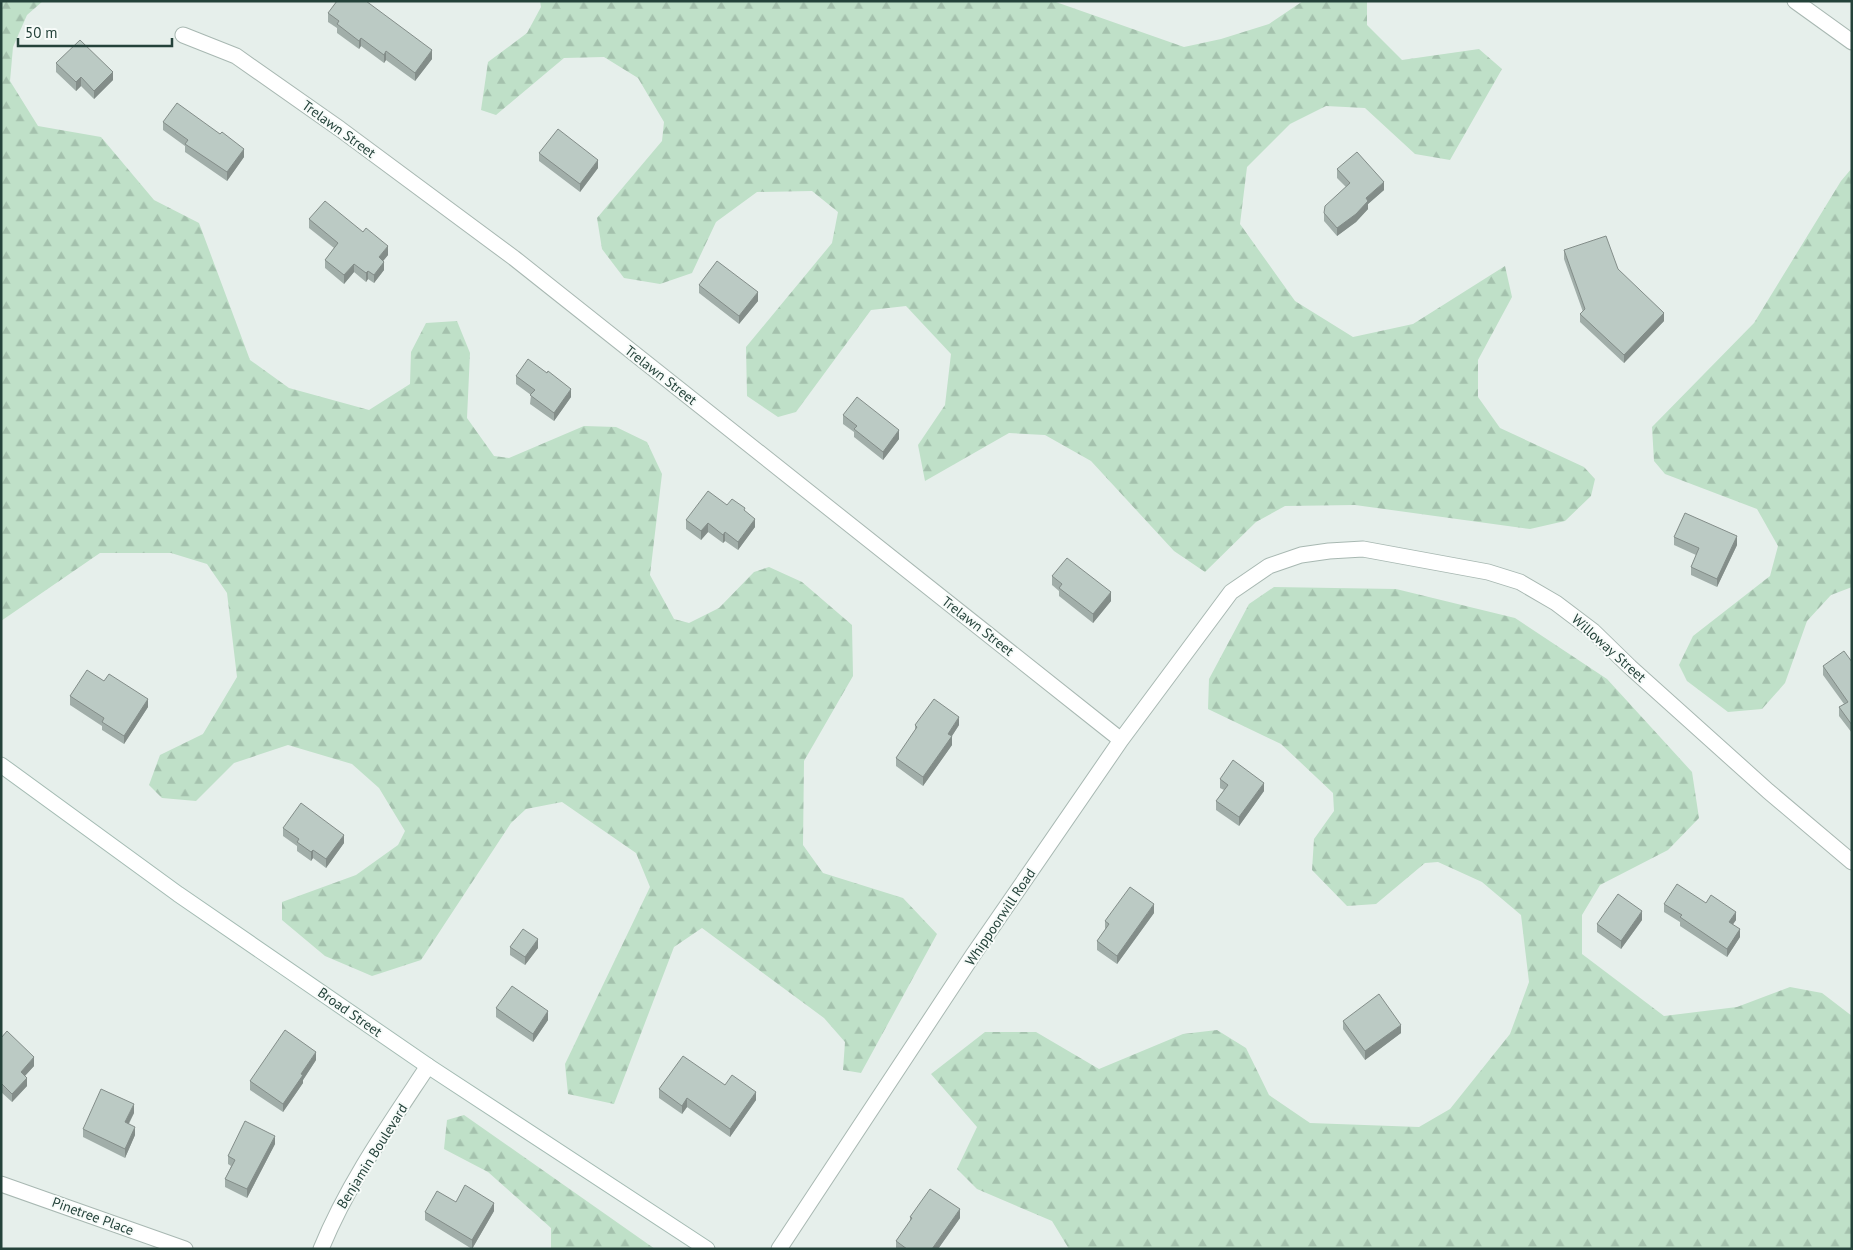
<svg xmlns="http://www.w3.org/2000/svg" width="1853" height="1250" font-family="'PT Sans',sans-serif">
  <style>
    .forest { fill: url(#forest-firs) }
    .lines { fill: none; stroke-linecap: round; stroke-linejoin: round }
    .street-casing { stroke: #a8b8b2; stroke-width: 17 }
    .secondary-casing { stroke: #a4bbb3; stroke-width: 17 }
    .street { stroke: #fff; stroke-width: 15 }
    .secondary { stroke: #fff; stroke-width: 15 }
    .wall { fill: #a1aea9 }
    .shaded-wall { fill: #838d89 }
    .building { fill: #bbcac4; stroke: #838d89 }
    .labels { text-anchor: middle; stroke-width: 4; stroke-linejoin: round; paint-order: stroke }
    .street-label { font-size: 14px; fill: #24423a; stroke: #f7fbf9 }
  </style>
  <defs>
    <pattern id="forest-firs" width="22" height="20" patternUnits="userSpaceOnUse" patternTransform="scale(1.25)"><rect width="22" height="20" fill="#bfe0c8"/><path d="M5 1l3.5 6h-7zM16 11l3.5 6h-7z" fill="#a4c1ad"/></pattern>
  </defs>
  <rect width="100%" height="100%" fill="#e6efeb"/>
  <!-- forest -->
  <path class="forest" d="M1,1H43L27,15L13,47L10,81L38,126L101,137L154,200L199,223L250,360L289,388L369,410L410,384L411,352L426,323L457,321L470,353L467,418L494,456L509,458L584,426L616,427L647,442L662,474L650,575L674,619L689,623L719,608L754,572L769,567L802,582L852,625L853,676L804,761L803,845L823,873L903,898L937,934L861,1073L843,1070L845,1042L824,1018L702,928L674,947L614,1104L568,1094L565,1064L650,887L636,853L562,802L526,809L511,823L421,960L372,976L325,956L282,920V902L356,875L398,845L405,831L379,788L352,764L288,745L234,763L196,801L162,798L149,785L160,755L203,734L237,677L227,593L207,564L171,553H100L1,621Z
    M540,1H1053L1184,47L1221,39L1269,24L1303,1H1367V25L1402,60L1479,49L1502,69L1450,160L1415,154L1365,108L1326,106L1290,124L1247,167L1240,224L1295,301L1353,337L1413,324L1505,266L1512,297L1478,360V397L1500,428L1584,467L1595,479L1591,496L1565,521L1530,529L1355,505L1285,506L1256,522L1205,572L1174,551L1091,461L1045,435L1009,433L925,481L918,445L945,405L951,354L906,306L871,310L796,412L778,417L747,396L746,347L832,243L838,212L812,191L757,192L716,222L692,273L660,284L624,278L602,249L597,218L662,141L664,122L638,78L604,57L564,58L496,115L481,110L488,62L527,33L541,7Z
    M1852,168V587L1831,595L1807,621L1785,683L1762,709L1728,712L1687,681L1679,665L1693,636L1770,576L1778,546L1757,509L1665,474L1654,461L1652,427L1754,323L1841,181Z
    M1274,587L1396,589L1515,618L1607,679L1692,772L1699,818L1668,850L1600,885L1582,915V954L1664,1016L1737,1007L1790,987L1822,993L1852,1016V1249H1069L1052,1221L977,1189L957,1169L977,1127L931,1074L985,1032H1036L1099,1069L1183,1034L1217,1030L1246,1048L1269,1095L1310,1123L1419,1127L1450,1109L1510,1034L1529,982L1521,915L1482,882L1438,862L1425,863L1376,904L1347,906L1312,870L1314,839L1334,811L1333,793L1281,744L1208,709L1209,679L1249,604Z
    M464,1115L655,1249H551V1228L488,1172L444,1149L447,1120Z"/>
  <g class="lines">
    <!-- street casing -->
    <g class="street-casing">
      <path id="street" d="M1795,1L1852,42
        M183,35L236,56L340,129L514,258L1121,740
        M1,1184L185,1249
        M321,1249C348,1183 389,1125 428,1066
        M779,1249L973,955L1121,740L1231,592L1269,566L1301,555L1329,551L1363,549L1488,572L1520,582L1556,603L1593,631L1630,667L1768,791L1852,862"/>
    </g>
    <!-- secondary casing -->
    <g class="secondary-casing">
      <path id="secondary" d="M1,765L178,894L428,1066L707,1249"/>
    </g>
    <!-- street -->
    <use href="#street" class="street"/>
    <!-- secondary -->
    <use href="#secondary" class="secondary"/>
  </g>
  <!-- wall -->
  <path class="wall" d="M328,13L432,59L415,81L386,60L384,63L361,46L359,49L337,33V28L328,22Z
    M56,63L113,80L94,99L81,86L76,91L56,72Z
    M163,122L244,157L227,181L185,152V146L163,130Z
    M539,153L598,168L580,192L539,161Z
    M1337,169L1384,190L1368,204V209L1356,222L1337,236L1324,221V213L1346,187L1337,178Z
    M309,219L388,255L383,261L384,270L374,283L368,279L366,282L354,272L344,284L325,268V260L334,248L309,228Z
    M1564,250L1664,321L1624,363L1580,322V314L1583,312L1564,259Z
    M699,285L758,301L739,324L699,293Z
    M516,376L571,397L554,421L530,404L531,395L516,384Z
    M843,415L899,439L883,460L854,437V432L843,424Z
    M727,505L745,511L755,527L738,550L725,541L723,543L708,532L701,540L686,529V520Z
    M1674,537L1737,545L1717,587L1691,575V567L1696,555L1674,545Z
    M1052,576L1111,601L1093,623L1059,596V591L1052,585Z
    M1852,662V733L1839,716V707L1844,704L1823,675V666Z
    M104,681L148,707L124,744L102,730V726L70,705V696Z
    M915,725H959L952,736V745L923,786L896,766V758L915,731Z
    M1220,779L1264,791L1239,826L1216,810V801L1224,790L1220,788Z
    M283,828L344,843L326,868L313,858L311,861L297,851V846L283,836Z
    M1706,903L1736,920L1733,924L1740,937L1727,957L1680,926V922L1664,912V904Z
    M1154,913L1117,964L1097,950V941L1105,930V921Z
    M1642,920L1621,949L1597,932V924Z
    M510,947L538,948L525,965L510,955Z
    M496,1008L548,1020L533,1042L496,1017Z
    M1343,1021L1401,1033L1365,1060L1343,1029Z
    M1,1038L34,1066L25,1076L27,1086L12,1102L1,1092Z
    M316,1060L303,1080V1083L283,1112L250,1090V1081Z
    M725,1085L756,1100L730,1137L687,1107L682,1114L659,1098V1089Z
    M134,1113L129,1124L135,1135L125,1158L83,1137V1129Z
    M275,1144L247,1198L225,1187V1179L231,1166L228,1164V1156Z
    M456,1202L494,1211L472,1249L425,1220V1212Z
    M910,1217L960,1218L938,1249H896V1241L910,1222Z"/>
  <!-- shaded-wall -->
  <path class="shaded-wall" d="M361,38V46L359,49V41Z
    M432,50V59L415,81V73Z
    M386,51V60L384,63V55Z
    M113,72V80L94,99V91Z
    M81,77V86L76,91V82Z
    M244,149V157L227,181V172Z
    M598,160V168L580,192V184Z
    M1384,182V190L1368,204V209L1356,222L1337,236V228L1366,198Z
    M388,246V255L379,266V257Z
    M384,262V270L374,283V275Z
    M354,264V272L344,284V275Z
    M368,271V279L366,282V273Z
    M758,292V301L739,324V316Z
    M1664,313V321L1624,363V355Z
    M571,389V397L554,421V413Z
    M899,430V439L883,460V452Z
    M755,519V527L738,550V542Z
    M708,523V532L701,540V531Z
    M725,532V541L723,543V535Z
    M1737,536V545L1717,587V579Z
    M1111,592V601L1093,623V614Z
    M148,699V707L124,744V736Z
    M959,717V725L948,742V734Z
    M952,736V745L923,786V777Z
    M1264,783V791L1239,826V817Z
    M344,835V843L326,868V859Z
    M313,850V858L311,861V852Z
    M1154,904V913L1117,964V956Z
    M1642,911V920L1621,949V941Z
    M1736,912V920L1729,930V922Z
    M1740,929V937L1727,957V949Z
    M538,939V948L525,965V957Z
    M548,1011V1020L533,1042V1034Z
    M1401,1025V1033L1365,1060V1051Z
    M316,1052V1060L303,1080V1083L283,1112V1104L301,1074Z
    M34,1057V1066L21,1080V1072Z
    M27,1078V1086L12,1102V1094Z
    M756,1092V1100L730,1137V1129Z
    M687,1098V1107L682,1114V1106Z
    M134,1104V1113L125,1130V1122Z
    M135,1127V1135L125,1158V1149Z
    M275,1136V1144L247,1198V1189Z
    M494,1203V1211L472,1249V1240Z
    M960,1209V1218L938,1249H932Z"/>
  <!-- building -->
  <path class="building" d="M337,1H366L432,50L415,73L386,51L384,55L361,38L359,41L337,24L339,21L328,13Z
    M80,40L113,72L94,91L81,77L76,82L56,63Z
    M177,103L220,134L222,132L244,149L227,172L185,144L188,140L163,122Z
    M558,129L598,160L580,184L539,153Z
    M1357,152L1384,182L1366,198L1368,201L1356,214L1337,228L1324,213L1325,206L1350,183L1337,169Z
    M325,201L363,232L366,228L388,246L379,257L384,262L374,275L368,271L366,273L354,264L344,275L325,260L338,243L309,219Z
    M1606,236L1618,269L1664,313L1624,355L1580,314L1585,309L1564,250Z
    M717,261L758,292L739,316L699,285Z
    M528,359L547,373L548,371L571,389L554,413L530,395L535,390L516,376Z
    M857,397L899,430L883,452L854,429L857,426L843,415Z
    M708,491L727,505L732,499L745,508L744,510L755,519L738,542L725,532L723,535L708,523L701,531L686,520Z
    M1685,513L1737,536L1717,579L1691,567L1699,548L1674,537Z
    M1067,558L1111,592L1093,614L1059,588L1062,584L1052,576Z
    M1844,651L1852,662V725L1839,707L1848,702L1823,666Z
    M87,670L104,681L109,674L148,699L124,736L102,722L104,718L70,696Z
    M934,699L959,717L948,734L952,736L923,777L896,758L917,727L915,725Z
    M1233,760L1264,783L1239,817L1216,801L1228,785L1220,779Z
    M301,803L344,835L326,859L313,850L311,852L297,842L299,839L283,828Z
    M1677,884L1706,903L1711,895L1736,912L1729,922L1740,929L1727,949L1680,917L1682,915L1664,904Z
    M1130,887L1154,904L1117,956L1097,941L1109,924L1105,921Z
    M1618,894L1642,911L1621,941L1597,924Z
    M523,929L538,939L525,957L510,947Z
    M512,986L548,1011L533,1034L496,1008Z
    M1379,994L1401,1025L1365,1051L1343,1021Z
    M285,1030L316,1052L301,1074L303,1075L283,1104L250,1081Z
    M7,1031L34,1057L21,1072L27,1078L12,1094L1,1083V1038Z
    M683,1056L725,1085L732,1075L756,1092L730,1129L687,1098L682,1106L659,1089Z
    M101,1089L134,1104L125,1122L135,1127L125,1149L83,1129Z
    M245,1121L275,1136L247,1189L225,1179L235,1160L228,1156Z
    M465,1185L494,1203L472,1240L425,1212L437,1191L456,1202Z
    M930,1189L960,1209L932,1249H907L896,1241L912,1218L910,1217Z"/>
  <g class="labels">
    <!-- street labels -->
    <g class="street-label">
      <text transform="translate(339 129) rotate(36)" y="5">Trelawn Street</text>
      <text transform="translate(661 375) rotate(38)" y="5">Trelawn Street</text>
      <text transform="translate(978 626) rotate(38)" y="5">Trelawn Street</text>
      <text transform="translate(1609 648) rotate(42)" y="5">Willoway Street</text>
      <text transform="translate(1000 917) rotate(-56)" y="5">Whippoorwill Road</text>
      <text transform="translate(350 1012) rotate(35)" y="5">Broad Street</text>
      <text transform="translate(372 1156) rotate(-58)" y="5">Benjamin Boulevard</text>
      <text transform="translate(93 1216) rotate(20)" y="5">Pinetree Place</text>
    </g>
  </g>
  <!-- border -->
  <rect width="1853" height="1250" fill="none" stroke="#24423a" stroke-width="5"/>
  <!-- scale -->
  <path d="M18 38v8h154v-8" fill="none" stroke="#24423a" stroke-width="2.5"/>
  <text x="25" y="38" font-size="15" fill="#24423a" stroke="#f7fbf9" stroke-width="4" paint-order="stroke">50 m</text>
</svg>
